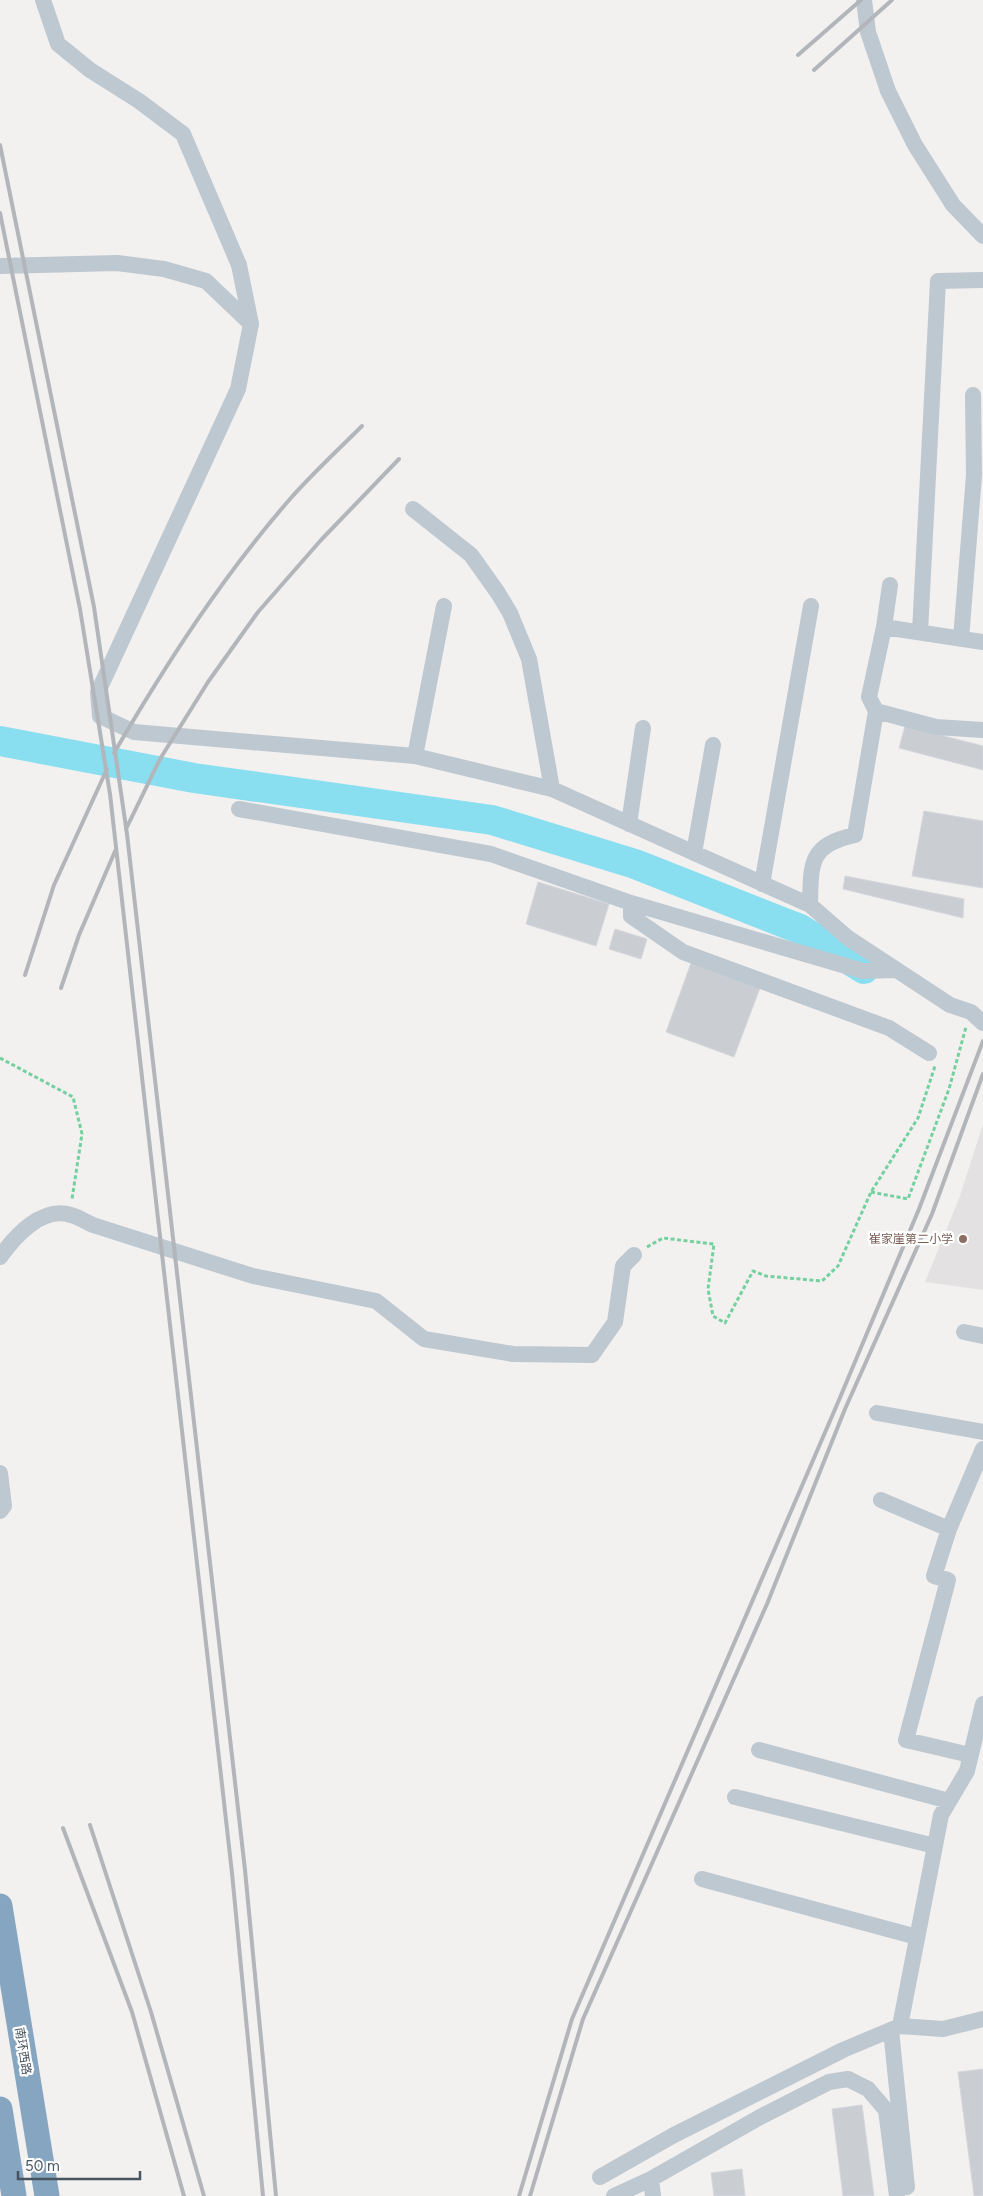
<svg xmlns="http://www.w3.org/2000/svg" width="983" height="2196" font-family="Figtree,'Noto Sans SC',sans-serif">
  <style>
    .education { fill: #e4e1e2 }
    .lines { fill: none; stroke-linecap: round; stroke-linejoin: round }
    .river { stroke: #89dff0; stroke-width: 30 }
    .building { fill: #caced3; stroke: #d4d7dc }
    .path { stroke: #74d19f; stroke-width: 3; stroke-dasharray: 4 2.5; stroke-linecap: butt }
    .minor { stroke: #bdc8d0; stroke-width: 16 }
    .highway { stroke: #86a5c0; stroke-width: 25 }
    .rail { stroke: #b2b6bb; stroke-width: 4 }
    .education-dot { fill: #8d6e63; stroke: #fff; stroke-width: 2 }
    .labels { text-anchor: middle; stroke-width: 4.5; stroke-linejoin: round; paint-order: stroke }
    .education-label { font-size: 12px; fill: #785e54; stroke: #fff; text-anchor: end }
    .street-label { font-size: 12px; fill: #47555f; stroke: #fff }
  </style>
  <rect width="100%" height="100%" fill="#f3f0f0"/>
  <!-- education -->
  <path class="education" d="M983,1124V1290L925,1282L960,1196Z"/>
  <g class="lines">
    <!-- river -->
    <path class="river" d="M0,741L194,778L492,820L635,864L800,929L864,969"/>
  </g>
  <!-- building -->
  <path class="building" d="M905,726L983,746V770L899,748Z
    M924,811L983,821V888L912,876Z
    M845,876L964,899L963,918L843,889Z
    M538,882L609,904L596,946L526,924Z
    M615,929L647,939L641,959L609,949Z
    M691,963L760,988L734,1057L666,1032Z
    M983,2069V2196H974L958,2072Z
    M862,2105L874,2196H843L832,2109Z
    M742,2169L745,2196H714L711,2173Z"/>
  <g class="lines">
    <!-- path -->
    <path class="path" d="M0,1058L73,1097L82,1134L72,1199
      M871,1192L908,1199L949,1089L966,1027
      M647,1247L663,1238L714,1244L708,1289L713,1316L725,1323L753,1271L766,1276L822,1281L838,1266L871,1192L918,1118L935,1066"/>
    <!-- minor -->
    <path class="minor" d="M43,0L58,44L90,70L139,101L183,134L239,265L251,324L238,389L98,692L100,716L134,732L415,756L552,789L810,905L848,938L950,1005L971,1012L983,1023
      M864,0L868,32L888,91L915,145L953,205L983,236
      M0,266L117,263L164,269L206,281L251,324
      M413,509L471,555L498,593L510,613L529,659L552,789
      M884,627L983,642
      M920,632L938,281L983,280
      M961,639L974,475L973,395
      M876,711L869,697L884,627L890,585
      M415,756L444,606
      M239,809L491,854L631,903L863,971L896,970
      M629,824L643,728
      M694,853L713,745
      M762,884L811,606
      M631,903V916L683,952L889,1028L929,1053
      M810,905C811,863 809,845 855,835L876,711L936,727L983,730
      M0,1257C15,1236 42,1206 71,1215C79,1217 86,1222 93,1225L253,1276L376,1301L424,1339L513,1354L592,1355L615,1322L623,1266L634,1255
      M964,1332L983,1336
      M877,1413L983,1432
      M0,1473L4,1506L0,1511
      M881,1500L949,1529
      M759,1750L949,1801
      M970,1755L906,1740L948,1580L934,1576L949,1529L983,1449
      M735,1797L935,1846
      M702,1879L917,1937
      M900,2026L941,1815L967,1771L983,1704
      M891,2030L907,2187
      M600,2177L674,2135L843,2050L900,2026L943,2029L983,2019
      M651,2179L653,2196
      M614,2196L651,2179L762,2116L829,2082L848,2079L868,2089L886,2110L897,2196"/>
    <!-- highway -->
    <path class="highway" d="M0,1906L47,2196
      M0,2109L14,2196"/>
    <!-- rail -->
    <path class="rail" d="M798,55L861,0
      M814,70L892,0
      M0,145L94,607L127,834L245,1870L276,2196
      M0,213L80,609L110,794L232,1873L263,2196
      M114,753C166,664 222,577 290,499C312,474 338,450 362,426
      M126,829L160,759L208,682L258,612L321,540L399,459
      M25,975L54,885L107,769
      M61,988L79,935L116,849
      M90,1825L151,2012L204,2196
      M63,1828L132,2012L184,2196
      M519,2196L572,2019L839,1400L919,1209L983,1041
      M530,2196L583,2019L767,1604L845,1409L932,1214L983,1074"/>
  </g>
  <!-- markers -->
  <circle class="education-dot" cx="963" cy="1239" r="5"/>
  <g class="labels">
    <!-- education labels -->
    <g class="education-label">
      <text x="953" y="1243">崔家崖第二小学</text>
    </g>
    <!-- street labels -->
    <g class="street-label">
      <text transform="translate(23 2051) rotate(81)" y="4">南环西路</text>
    </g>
  </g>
  <!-- scale -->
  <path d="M18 2171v8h122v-8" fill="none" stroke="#47555f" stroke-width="2.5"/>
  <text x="25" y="2171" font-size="15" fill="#47555f" stroke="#ffffff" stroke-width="4" paint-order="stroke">50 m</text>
</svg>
